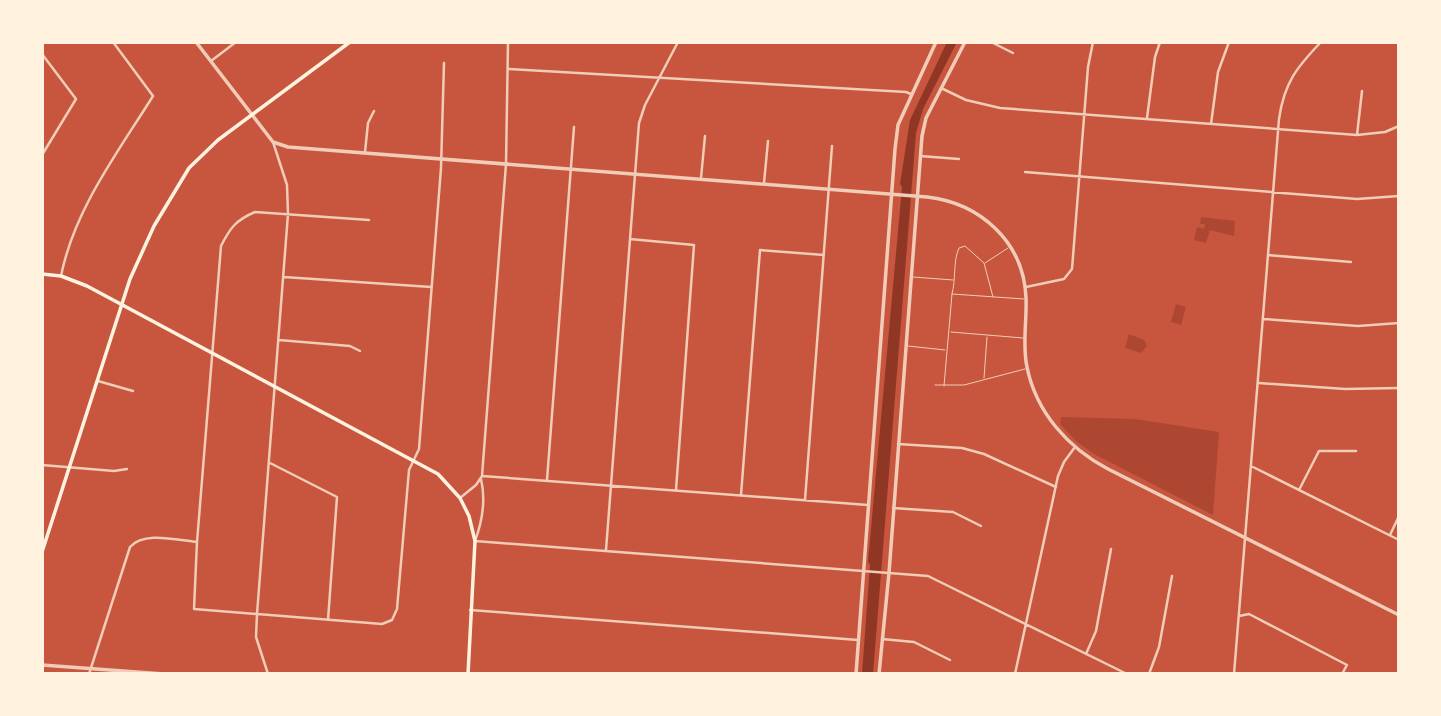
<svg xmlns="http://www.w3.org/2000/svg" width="1441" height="716" font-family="'PT Sans',sans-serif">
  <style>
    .green { fill: #ae4732 }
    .water { fill: #8f3625 }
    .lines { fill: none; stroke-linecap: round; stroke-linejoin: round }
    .service { stroke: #f1ccb7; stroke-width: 1 }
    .minor { stroke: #f1ccb7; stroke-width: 2.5 }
    .tertiary { stroke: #f1ccb7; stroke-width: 3.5 }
    .secondary { stroke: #fff3e0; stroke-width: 3.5 }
  </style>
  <rect width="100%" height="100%" fill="#c8553d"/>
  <!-- green -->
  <path class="green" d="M1201,217L1235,221L1234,236L1210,230L1206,243L1194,240L1197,227L1204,229L1205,224H1200Z
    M1176,304L1186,307L1181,325L1171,322Z
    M1129,334L1144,340L1147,346L1141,353L1125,348Z
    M1061,417L1135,419L1219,432L1213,515L1094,454L1076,441L1060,424Z"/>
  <!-- water -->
  <path class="water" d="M947,42H957L923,109L916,133L873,674H862L870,565L868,562L902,187L900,184L910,120Z"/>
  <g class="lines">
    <!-- service -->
    <path class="service" d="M985,263L1008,248
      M913,277L953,280
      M952,294L1024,299
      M951,332L1023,338
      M908,346L945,350
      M984,378L987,337
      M935,385H964L1025,369
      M944,386L952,294C956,279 953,261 959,248L965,246L984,263L993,297"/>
    <!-- minor -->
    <path class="minor" d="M991,42L1013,53
      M42,54L76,99L42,155
      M211,61L236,42
      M509,69L906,92L911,94
      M941,88L966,100L1000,108L1357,135L1385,132L1399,126
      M1147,118L1155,57L1160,42
      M1211,124L1218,72L1229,42
      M1357,135L1362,91
      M365,152L368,123L374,111
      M920,156L959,159
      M1025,172L1357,199L1399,196
      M701,178L705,136
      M764,183L768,141
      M369,220L255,212C236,220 230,228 221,246L197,542L194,609L382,624L392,620L397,609L409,470L419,449L441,168L444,63
      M630,239L694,245L676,490
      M1268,255L1351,262
      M61,276C74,210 118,152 153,96L113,42
      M284,277L431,287
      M1026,287L1064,279L1072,269L1088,67L1093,42
      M1264,319L1358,326L1399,323
      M279,340L350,346L360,351
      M98,381L133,391
      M1259,383L1345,389L1399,388
      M898,444L962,448L984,454L1056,487
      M270,463L337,497L328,620
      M42,465L114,471L127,469
      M1253,467L1399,540
      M482,476L868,505
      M481,479C486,500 482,522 475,541L928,576L1127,674
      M547,480L574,127
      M1299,490L1319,451H1356
      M741,495L760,250L824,255
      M460,498L476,485L482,476L506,164L508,42
      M805,500L832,146
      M893,508L953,512L981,526
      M1390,535L1399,516
      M606,550L639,123L645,105L678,42
      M470,610L858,640
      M1239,616L1249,614L1347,665L1342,674
      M882,639L914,642L950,660
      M1086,654L1096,631L1111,549
      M89,674L130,547C144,531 176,540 197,542
      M268,674L256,637L257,614L288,214L287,185L273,142
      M1015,674L1058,476L1064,462L1075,447
      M1149,674L1159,647L1172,576
      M1234,674L1279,119C1284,83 1297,67 1321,42"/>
    <!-- tertiary -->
    <path class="tertiary" d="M196,42L273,142L288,147L927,197C980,203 1024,242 1026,298C1027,321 1022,345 1027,367C1036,412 1068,448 1108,469L1399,615
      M42,665L164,674
      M856,674L895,149L898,125L936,42
      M879,674L889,573L922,136L926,118L965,42"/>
    <!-- secondary -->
    <path class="secondary" d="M42,274L61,276L87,286L438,474L460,498L469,516L475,541L468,674
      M42,552L130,279L154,226L189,168L218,140L350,42"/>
  </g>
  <!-- border -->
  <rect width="1441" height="716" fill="none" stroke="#fff3e0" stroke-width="88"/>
</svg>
